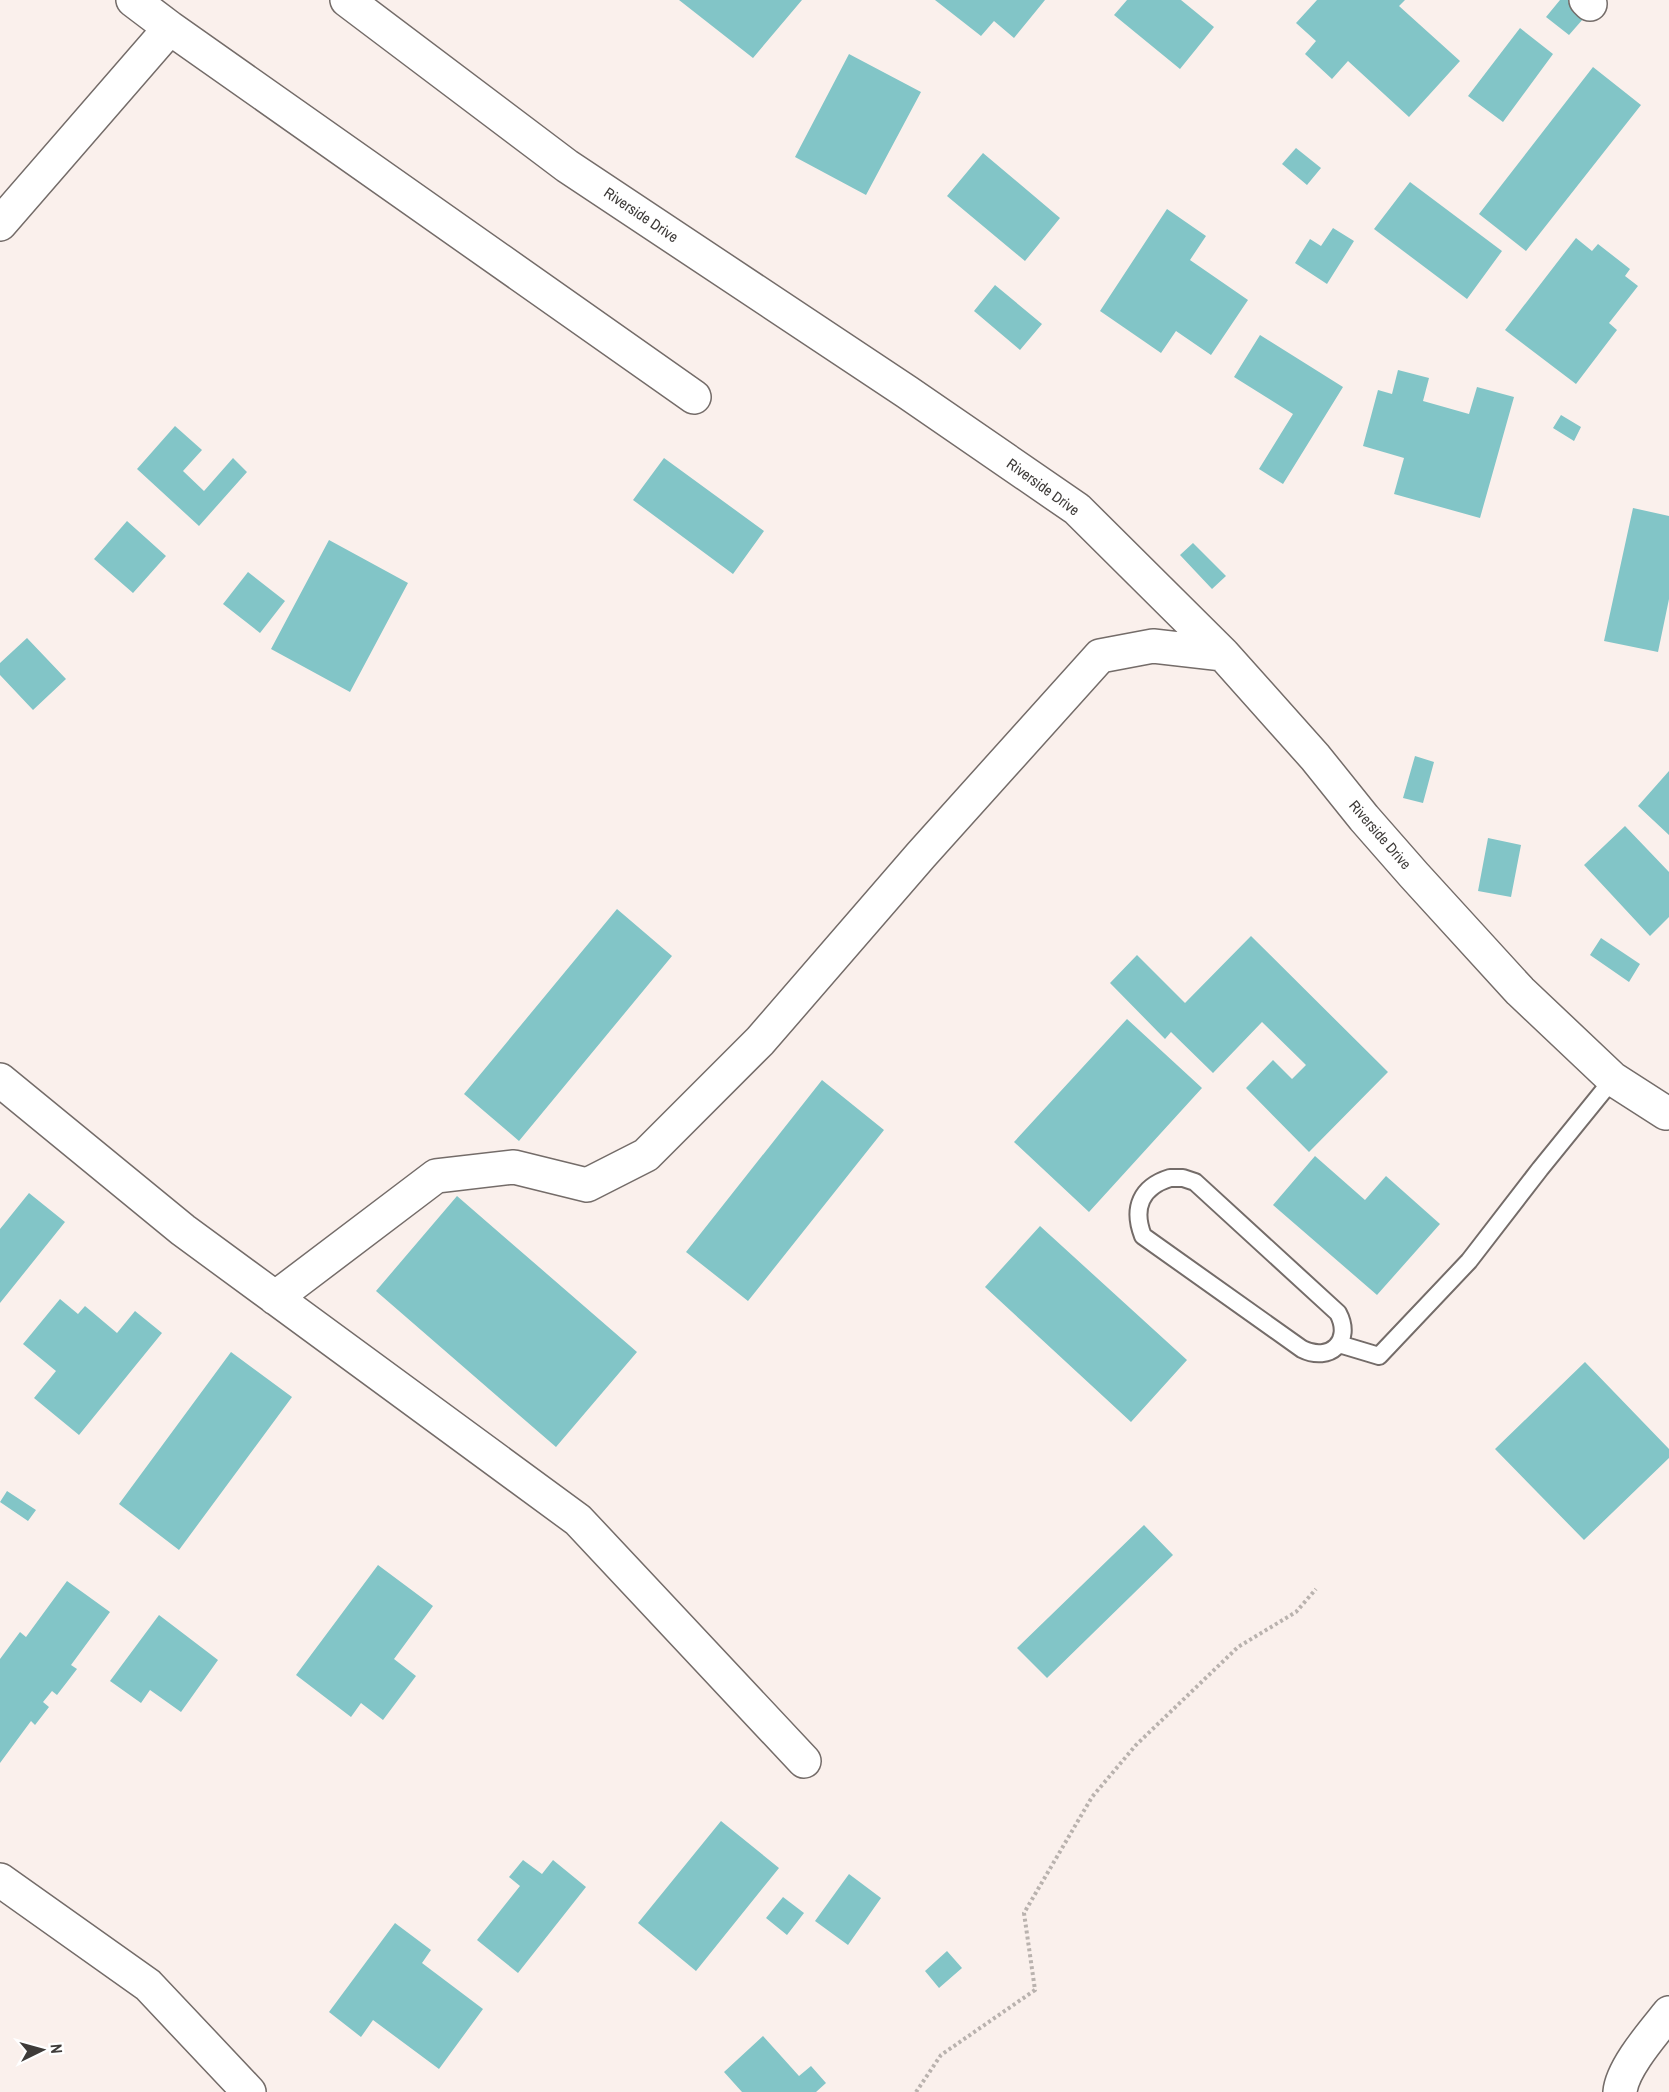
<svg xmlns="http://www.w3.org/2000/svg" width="1669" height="2092" font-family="'Archivo Narrow',sans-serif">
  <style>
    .building { fill: #82c5c7 }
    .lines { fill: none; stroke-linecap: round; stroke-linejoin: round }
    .service-casing { stroke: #746c69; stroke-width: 20 }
    .minor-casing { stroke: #746c69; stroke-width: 36 }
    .path { stroke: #b9b2ae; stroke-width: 4; stroke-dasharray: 3 3; stroke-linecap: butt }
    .service { stroke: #fff; stroke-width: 16 }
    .minor { stroke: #fff; stroke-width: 33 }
    .labels { text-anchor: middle; stroke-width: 6; stroke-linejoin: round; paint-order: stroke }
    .street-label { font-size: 15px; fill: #3e3b39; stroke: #fff }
  </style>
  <rect width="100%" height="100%" fill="#faf0ec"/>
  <!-- building -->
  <path class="building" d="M679,0H802L753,58Z
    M935,0H1045L1014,38L994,21L981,36Z
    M1127,0H1181L1214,27L1180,69L1114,15Z
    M1317,0H1405L1399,6L1460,61L1409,117L1348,61L1332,79L1305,54L1316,41L1296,23Z
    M1560,0H1577L1590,11L1569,35L1546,17Z
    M1520,28L1553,54L1503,122L1468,96Z
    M849,54L921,92L866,195L795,157Z
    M1593,67L1641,105L1526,251L1479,214Z
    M1296,148L1321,168L1307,185L1282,164Z
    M983,153L1060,218L1025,261L947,196Z
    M1410,182L1502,251L1467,299L1374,229Z
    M1167,209L1206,236L1190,260L1248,300L1211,355L1176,331L1161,353L1100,311Z
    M1333,228L1354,241L1327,284L1295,263L1310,239L1321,246Z
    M1576,238L1592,251L1598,244L1630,269L1625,276L1638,286L1609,323L1617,330L1576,384L1505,330Z
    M995,285L1042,324L1020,350L974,311Z
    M1260,335L1343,387L1283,484L1259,469L1293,414L1234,377Z
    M1398,370L1429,378L1423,401L1469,414L1477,387L1514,397L1480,518L1394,494L1404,458L1363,446L1378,390L1392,394Z
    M1561,415L1581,427L1574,441L1553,428Z
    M175,426L202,450L183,471L204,491L233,458L247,472L199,526L137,469Z
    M664,458L764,531L733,574L633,500Z
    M1633,508L1669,516V599L1658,652L1604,641Z
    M127,521L166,556L133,593L94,559Z
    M329,540L408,583L350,692L271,649Z
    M1193,543L1226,576L1212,589L1180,555Z
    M248,572L285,601L260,633L223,604Z
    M27,638L66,679L33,710L0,675V663Z
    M1415,756L1434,762L1423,803L1403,798Z
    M1669,771V835L1638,806Z
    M1625,826L1669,872V917L1650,936L1584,865Z
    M1488,838L1521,845L1511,897L1478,891Z
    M617,909L672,956L519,1141L464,1094Z
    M1251,936L1388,1072L1309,1152L1246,1088L1273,1060L1292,1079L1306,1065L1262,1022L1213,1073L1171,1032L1165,1039L1110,983L1137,955L1185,1003Z
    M1601,938L1640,964L1629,982L1590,955Z
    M1127,1019L1202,1088L1089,1212L1014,1142Z
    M822,1080L884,1130L748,1301L686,1252Z
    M1315,1156L1365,1200L1386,1176L1440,1224L1377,1295L1273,1205Z
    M29,1193L65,1222L0,1303V1229Z
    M457,1196L637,1352L556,1447L376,1291Z
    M1040,1226L1187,1360L1131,1422L985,1287Z
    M60,1299L78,1314L85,1306L117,1333L135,1311L162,1333L79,1435L34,1398L56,1371L23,1344Z
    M231,1352L292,1397L179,1550L119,1504Z
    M1585,1362L1669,1449V1458L1584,1540L1495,1449Z
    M7,1491L36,1510L28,1521L0,1502Z
    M1144,1525L1173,1555L1047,1678L1017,1648Z
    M378,1565L433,1606L394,1659L416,1676L383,1720L361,1703L351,1717L296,1675Z
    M67,1581L110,1612L71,1665L77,1669L57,1695L52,1691L43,1702L49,1707L35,1725L31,1721L0,1763V1659L20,1632L26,1637Z
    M159,1615L218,1660L181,1712L150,1690L141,1703L110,1681Z
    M721,1821L779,1868L696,1971L638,1923Z
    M523,1860L542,1874L553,1860L586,1887L518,1973L477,1940L520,1886L509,1877Z
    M849,1874L881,1898L848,1945L815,1921Z
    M783,1897L804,1913L787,1935L766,1918Z
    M395,1923L431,1950L422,1963L483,2009L439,2069L373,2020L361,2037L329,2012Z
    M947,1951L962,1968L939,1988L925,1971Z
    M763,2036L799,2076L811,2066L826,2083L816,2092H742L724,2072Z"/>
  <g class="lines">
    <!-- service casing -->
    <g class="service-casing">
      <path id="service" d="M1170,1178H1183L1195,1182L1338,1313C1353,1341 1330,1363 1302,1349L1143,1236C1132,1208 1141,1187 1170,1178Z
        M1339,1344L1379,1356L1469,1261L1540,1169L1613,1079"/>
    </g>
    <!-- minor casing -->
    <g class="minor-casing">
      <path id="minor" d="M133,0L170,28L694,397
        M347,0L567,166L907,392L1077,509L1223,654L1315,757L1364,818L1414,875L1520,991L1613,1079L1666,1113
        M1586,0L1590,4
        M0,224L170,28
        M0,1080L183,1230L578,1520L804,1761
        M275,1298L436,1176L514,1167L587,1185L646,1155L760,1041L921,855L1100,656L1153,646L1223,654
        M0,1880L148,1985L249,2092
        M1620,2092C1622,2068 1654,2032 1669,2013"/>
    </g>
    <!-- path -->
    <path class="path" d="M916,2092L941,2055L1035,1990L1024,1913L1092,1797L1136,1745L1238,1647L1296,1612L1316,1589"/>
    <!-- service -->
    <use href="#service" class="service"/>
    <!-- minor -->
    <use href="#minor" class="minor"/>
  </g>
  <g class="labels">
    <!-- street labels -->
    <g class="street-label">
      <text transform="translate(641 215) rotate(34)" y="5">Riverside Drive</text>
      <text transform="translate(1043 487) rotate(36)" y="5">Riverside Drive</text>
      <text transform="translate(1380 835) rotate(49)" y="5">Riverside Drive</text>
    </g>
  </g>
  <!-- north arrow -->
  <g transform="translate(42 2050) rotate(85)" stroke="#ffffff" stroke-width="4.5" paint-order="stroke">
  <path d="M0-4.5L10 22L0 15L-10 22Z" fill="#3e3b39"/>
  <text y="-9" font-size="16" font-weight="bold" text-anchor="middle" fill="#3e3b39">N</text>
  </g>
</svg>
